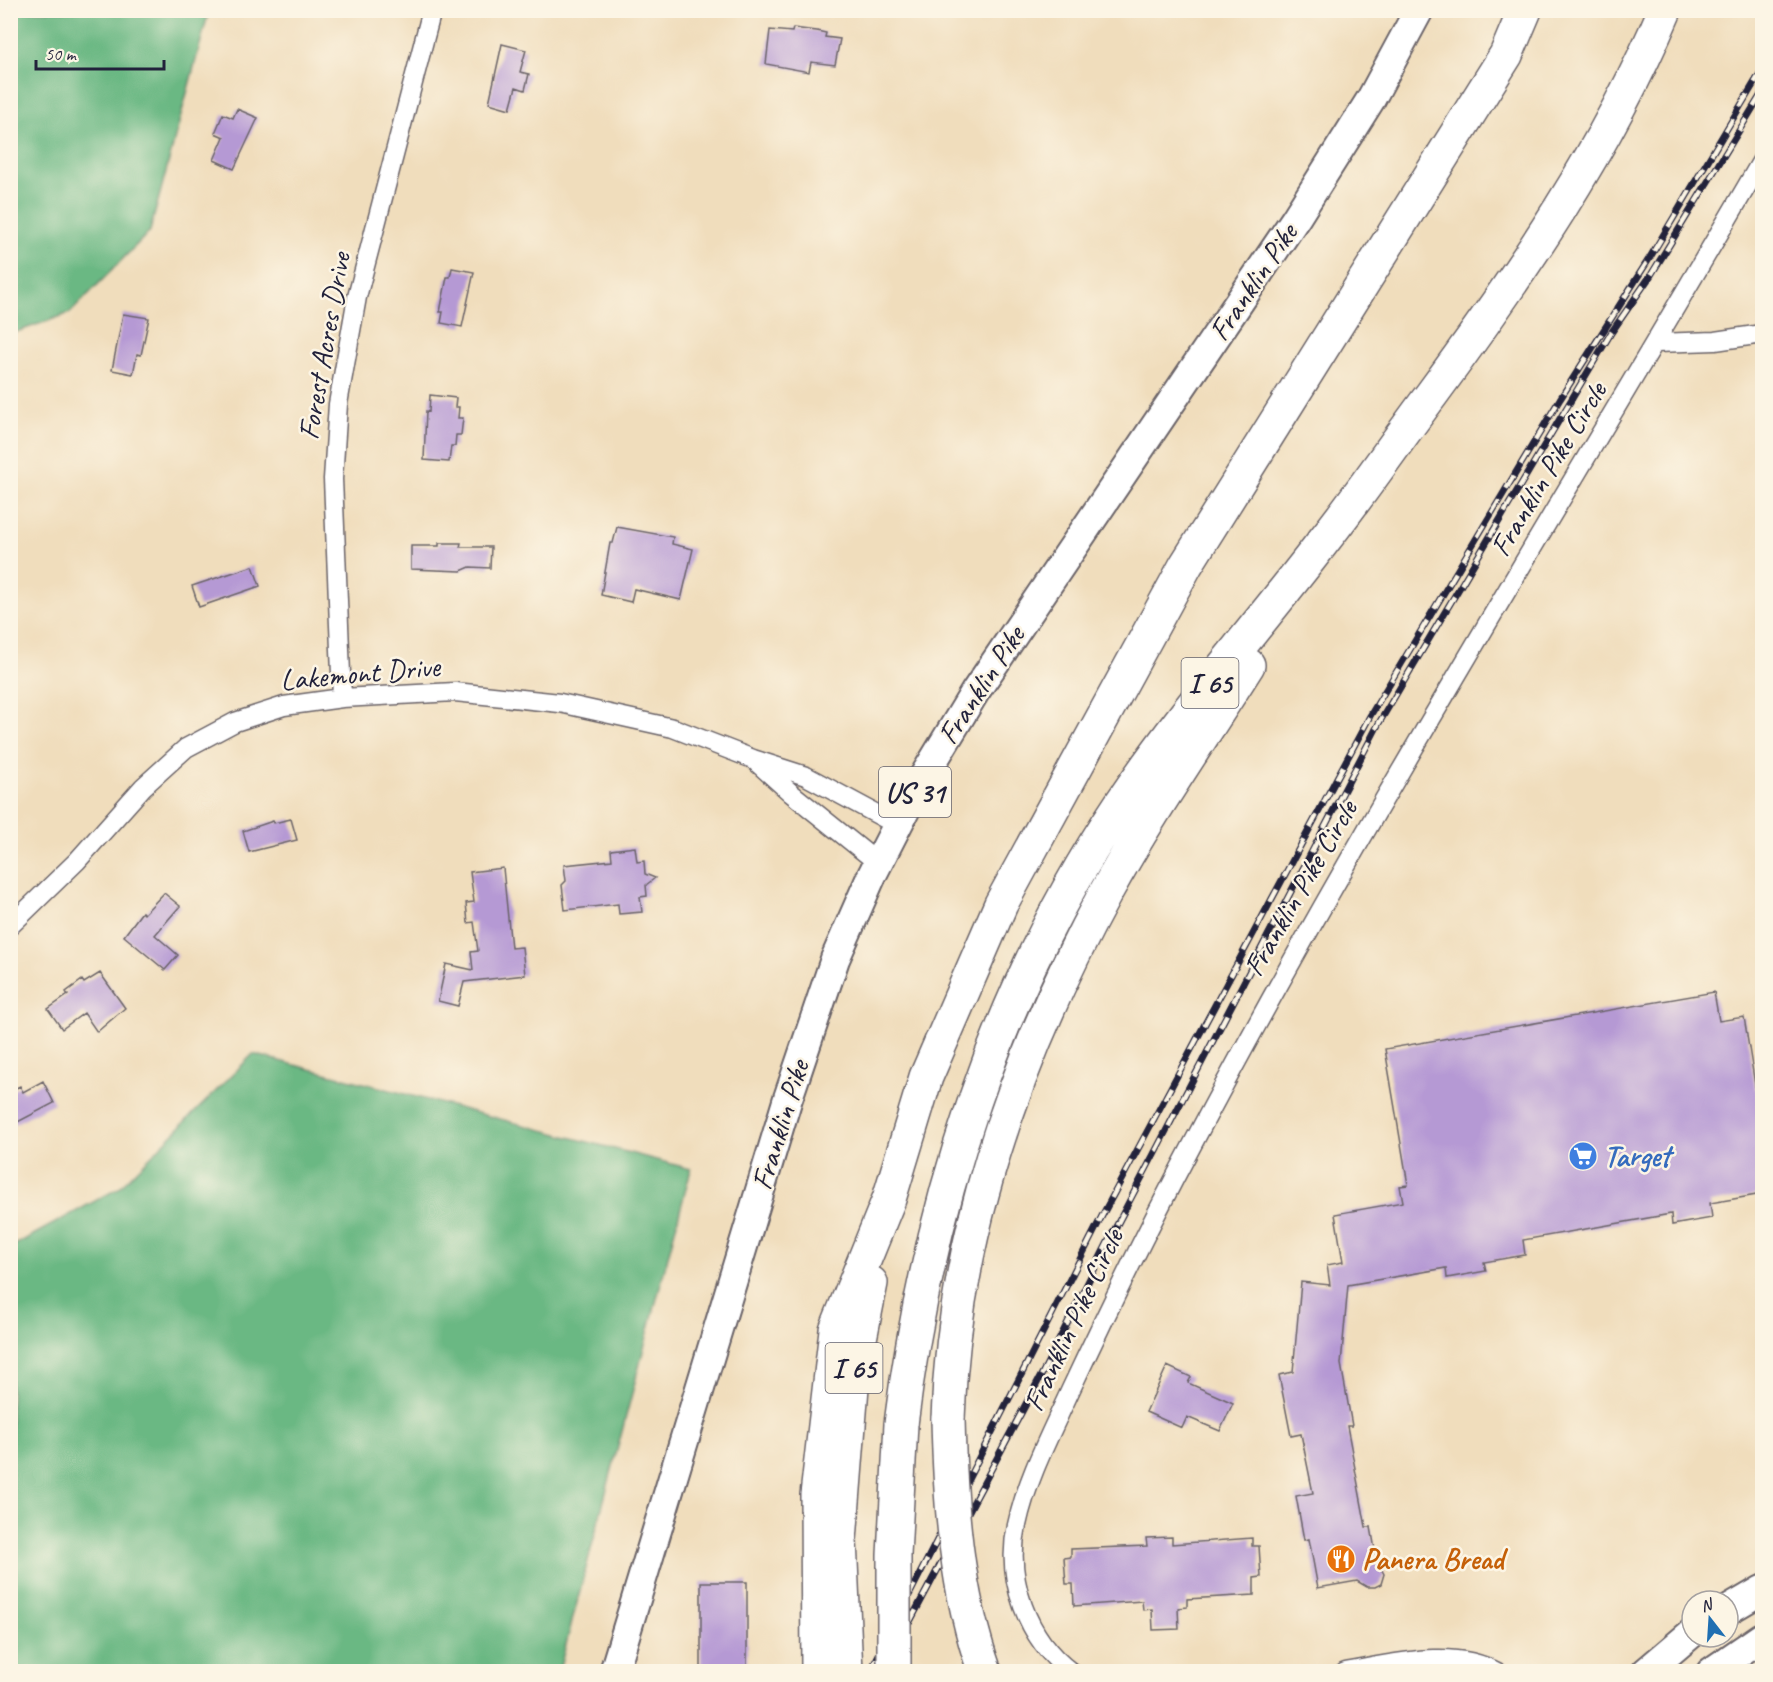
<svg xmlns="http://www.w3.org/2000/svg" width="1773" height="1682" font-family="Caveat,sans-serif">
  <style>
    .forest { fill: #6ab883; stroke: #466d5f; stroke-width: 1.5 }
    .building { fill: #b599d4 }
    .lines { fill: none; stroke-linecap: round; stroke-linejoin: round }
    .street-casing { stroke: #6a6368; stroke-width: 21 }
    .primary-casing { stroke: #6a6368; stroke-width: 32 }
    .highway-casing { stroke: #6a6368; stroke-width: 36 }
    .street { stroke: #fff; stroke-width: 18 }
    .primary { stroke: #fff; stroke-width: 28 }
    .highway { stroke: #fff; stroke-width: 33 }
    .rail-casing { stroke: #22223b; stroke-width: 7 }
    .rail { stroke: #fcf5e5; stroke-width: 4.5; stroke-dasharray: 14; stroke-linecap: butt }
    .highway-bridge-casing { stroke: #6a6368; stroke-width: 36; stroke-linecap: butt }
    .highway-bridge { stroke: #fff; stroke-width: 33 }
    .labels { text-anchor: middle; stroke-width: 5; stroke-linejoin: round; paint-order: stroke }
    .shield { fill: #fcf5e5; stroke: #63616e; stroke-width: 1.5 }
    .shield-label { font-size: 28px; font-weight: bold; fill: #22223b }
    .street-label { font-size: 30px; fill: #22223b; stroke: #fcf5e5 }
    .shop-label { font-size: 30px; font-weight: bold; fill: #366cbe; stroke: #fcf5e5; text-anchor: start }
    .food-label { font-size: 30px; font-weight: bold; fill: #c56008; stroke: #fcf5e5; text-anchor: start }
  </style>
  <rect width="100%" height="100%" fill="#fcf5e5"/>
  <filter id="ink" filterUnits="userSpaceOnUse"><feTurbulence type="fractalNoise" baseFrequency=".0167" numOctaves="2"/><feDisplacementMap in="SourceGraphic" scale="12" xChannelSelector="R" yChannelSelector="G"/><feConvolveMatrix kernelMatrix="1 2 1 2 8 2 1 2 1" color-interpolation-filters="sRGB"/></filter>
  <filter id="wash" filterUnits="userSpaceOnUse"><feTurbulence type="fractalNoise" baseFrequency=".008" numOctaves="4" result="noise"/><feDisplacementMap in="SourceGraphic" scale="24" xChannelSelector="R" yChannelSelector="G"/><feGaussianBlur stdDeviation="1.35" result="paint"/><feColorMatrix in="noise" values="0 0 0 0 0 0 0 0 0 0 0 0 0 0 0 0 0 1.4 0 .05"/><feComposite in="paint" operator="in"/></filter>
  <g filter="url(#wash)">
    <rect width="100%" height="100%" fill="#f0ddbc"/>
    <!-- forest -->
    <path class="forest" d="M10,11H209L150,231L70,313L11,334Z
      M253,1054L691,1169L559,1671H11V1247L119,1188Z"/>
    <g id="blocks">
      <!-- building -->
      <path class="building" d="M793,28L817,31L826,33L825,37L840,39L835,65L811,62L809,72L766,64L770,30L792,32Z
        M502,44L526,50L520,72L529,74L525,90L516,87L510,109L489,103Z
        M237,109L258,118L234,169L214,160L224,137L215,133L223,114L233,118Z
        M452,268L474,272L462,327L441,323L443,312H440L447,277H450Z
        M123,314L149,318L141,355L137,354L133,374L112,370Z
        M430,395L456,398L455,407H459L458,418H463L461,435H456L455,446H451L449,462L424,460L426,411L429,412Z
        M617,527L673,537L672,544L693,549L681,600L634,589L631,602L601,595L610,543H613Z
        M439,543H461L460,547H491L490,568L470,567L461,571L411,569V546H439Z
        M253,566L260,586L199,607L192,586Z
        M291,819L297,840L249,852L243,831L273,821L274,823Z
        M635,847L637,862L644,861L645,874L655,878L646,885L647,896L640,897L642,912L619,914L618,904L565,910L562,885L566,881L564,865L612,860L611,850Z
        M503,868L511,948L522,947L525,975L464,982L458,1006L438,1001L446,964L473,970L471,952L478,951L474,922L468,923L466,903L474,902L470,872Z
        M164,893L180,906L155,935L178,955L165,970L124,936L142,912L144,914Z
        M100,973L125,1008L97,1032L84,1013L62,1029L48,1009L68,995L66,992L82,980L84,983Z
        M1714,992L1719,1021L1744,1017L1762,1128V1194L1710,1203L1712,1218L1672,1225L1671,1214L1523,1240L1525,1255L1484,1262L1486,1271L1447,1278L1446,1268L1348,1285L1341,1364L1352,1426H1347L1366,1527H1371L1377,1561L1384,1574L1381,1584L1375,1587H1367L1357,1581L1318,1588L1309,1539L1304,1540L1296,1496L1313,1493L1301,1434L1291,1436L1279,1375L1293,1372L1301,1282L1330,1285L1327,1265L1343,1262L1335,1214L1403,1202L1400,1186L1408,1185L1385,1049Z
        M43,1081L54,1103L10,1126V1091L20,1086L23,1092Z
        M1167,1366L1191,1377L1188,1383L1233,1403L1220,1431L1187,1417L1182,1428L1146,1412Z
        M1172,1537V1544L1252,1538V1546H1259L1261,1577L1254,1578V1595L1187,1599V1607L1178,1608L1179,1629L1153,1630L1152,1609L1143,1610L1142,1601L1074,1606L1073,1584H1066L1064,1558L1071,1557V1549L1147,1546L1146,1538Z
        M701,1582H747V1671H701Z"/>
    </g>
  </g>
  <g filter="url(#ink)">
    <use href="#blocks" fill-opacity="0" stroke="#6a6368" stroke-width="1.5"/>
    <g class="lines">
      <!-- street casing -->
      <g class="street-casing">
        <path id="street" d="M1656,343L1715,341L1762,334
          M342,698L333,479L338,404L357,297L432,10
          M878,863L791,793L753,759L806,776L897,825
          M10,926L77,861L143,787L186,748L235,722L284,706L342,698L455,692L560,703L673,728L753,759
          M1071,1672C1027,1639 1005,1579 1017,1525C1027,1478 1051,1433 1071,1389C1109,1308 1148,1228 1190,1149C1367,812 1571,489 1762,160
          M1345,1672C1392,1664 1453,1647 1497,1672"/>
      </g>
      <!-- primary casing -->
      <g class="primary-casing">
        <path id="primary" d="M1728,1610L1762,1590
          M614,1672L788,1098L835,959L872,875L915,791L975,692L1296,218L1371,99L1419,10
          M1646,1672L1692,1633
          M1711,1672L1762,1637"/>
      </g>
      <!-- highway casing -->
      <g class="highway-casing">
        <path id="highway" d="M948,1419C953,1234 1018,1054 1106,892C1149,814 1200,741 1248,665
          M901,1424C928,1206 997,989 1120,805C1182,712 1257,628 1325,539C1362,492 1396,442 1432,394C1521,273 1606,150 1665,10
          M818,1672L817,1495L836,1330L889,1199L926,1077L1001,904L1186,565L1506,55L1525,10
          M846,1672L840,1540L853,1374L871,1283"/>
      </g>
      <!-- street -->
      <use href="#street" class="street"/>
      <!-- primary -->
      <use href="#primary" class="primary"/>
      <!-- highway -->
      <use href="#highway" class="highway"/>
      <!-- rail casing -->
      <g class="rail-casing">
        <path id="rail" d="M870,1672L1103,1214L1370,716L1560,399L1649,259L1762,70
          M883,1672L1043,1372L1107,1244L1379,723L1611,333L1651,275L1762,93"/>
      </g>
      <!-- rail -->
      <use href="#rail" class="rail"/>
      <!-- highway-bridge casing -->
      <g class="highway-bridge-casing">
        <path id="highway-bridge" d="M948,1419C950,1504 956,1591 985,1672
          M894,1672V1555L901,1424"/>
      </g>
      <!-- highway-bridge -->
      <use href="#highway-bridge" class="highway-bridge"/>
    </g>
  </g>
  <!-- icons -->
  <defs>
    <g id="supermarket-disc" transform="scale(1.5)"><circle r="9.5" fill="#3f7fe0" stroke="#fcf5e5"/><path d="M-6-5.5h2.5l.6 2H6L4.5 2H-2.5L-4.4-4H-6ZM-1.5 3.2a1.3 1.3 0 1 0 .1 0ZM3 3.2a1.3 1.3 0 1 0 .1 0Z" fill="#fff"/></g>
    <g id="restaurant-disc" transform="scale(1.5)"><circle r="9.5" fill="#e8710a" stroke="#fcf5e5"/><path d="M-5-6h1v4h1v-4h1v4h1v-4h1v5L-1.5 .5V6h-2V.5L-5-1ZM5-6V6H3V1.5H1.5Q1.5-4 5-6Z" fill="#fff"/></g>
  </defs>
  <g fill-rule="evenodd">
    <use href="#supermarket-disc" x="1583" y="1156"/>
    <use href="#restaurant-disc" x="1341" y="1559"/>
  </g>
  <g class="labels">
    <!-- shield labels -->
    <g class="shield">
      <rect x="1181.5" y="658" width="57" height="50" rx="4.5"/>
      <rect x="879" y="767" width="72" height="50" rx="4.5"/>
      <rect x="825.5" y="1343" width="57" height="50" rx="4.5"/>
    </g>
    <g class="shield-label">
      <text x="1210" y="693">I 65</text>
      <text x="915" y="802">US 31</text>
      <text x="854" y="1378">I 65</text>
    </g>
    <!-- street labels -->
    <g class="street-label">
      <text transform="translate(1253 282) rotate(-56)" y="10">Franklin Pike</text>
      <text transform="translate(324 346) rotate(-80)" y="10">Forest Acres Drive</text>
      <text transform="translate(1548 469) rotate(-59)" y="10">Franklin Pike Circle</text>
      <text transform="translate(360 673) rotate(-5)" y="10">Lakemont Drive</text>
      <text transform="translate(981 685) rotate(-57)" y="10">Franklin Pike</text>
      <text transform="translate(1300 888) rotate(-60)" y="10">Franklin Pike Circle</text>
      <text transform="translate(780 1125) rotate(-73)" y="10">Franklin Pike</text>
      <text transform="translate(1073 1320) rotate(-65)" y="10">Franklin Pike Circle</text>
    </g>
    <!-- shop labels -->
    <g class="shop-label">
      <text x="1604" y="1166">Target</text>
    </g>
    <!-- food labels -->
    <g class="food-label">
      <text x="1362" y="1569">Panera Bread</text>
    </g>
  </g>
  <!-- margin -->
  <rect width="1773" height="1682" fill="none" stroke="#fcf5e5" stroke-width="36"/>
  <!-- north arrow -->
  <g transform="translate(1710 1619) rotate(343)"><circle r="28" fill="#fcf5e5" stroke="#a5a1a1" stroke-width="1.5"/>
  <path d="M0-4.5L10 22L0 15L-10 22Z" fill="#1f6fb2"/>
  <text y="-9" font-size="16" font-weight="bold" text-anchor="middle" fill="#22223b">N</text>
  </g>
  <!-- scale -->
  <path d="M36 60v9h128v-9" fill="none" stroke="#22223b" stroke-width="3"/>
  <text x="45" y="60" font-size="18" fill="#22223b" stroke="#fcf5e5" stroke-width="4.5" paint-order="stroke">50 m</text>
</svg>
